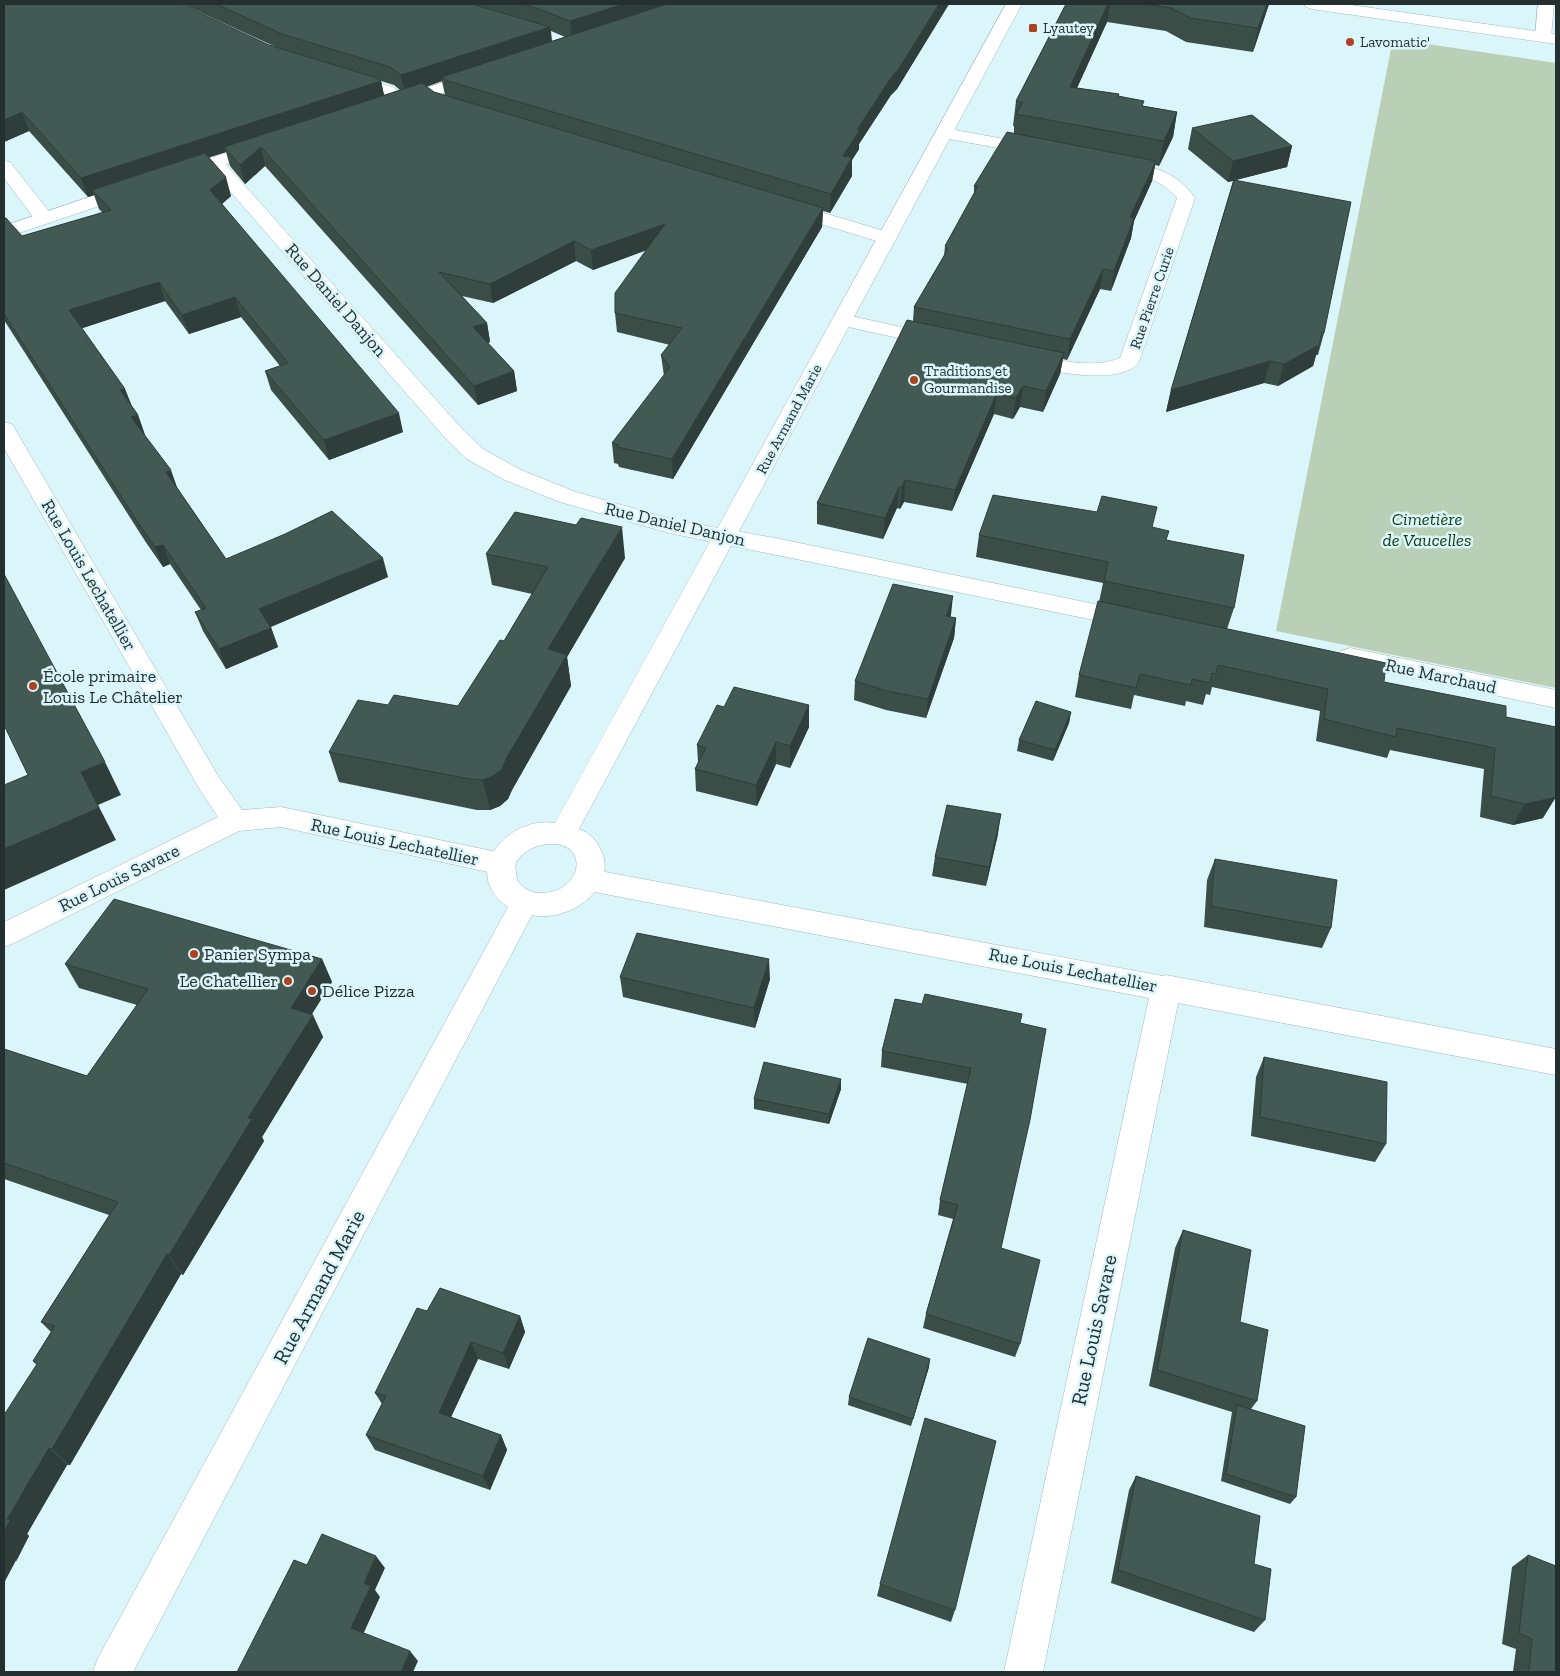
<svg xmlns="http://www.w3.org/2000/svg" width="1560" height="1676" font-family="'Zilla Slab',serif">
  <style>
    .green { fill: #bad0b6 }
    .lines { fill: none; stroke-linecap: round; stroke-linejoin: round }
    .street-casing { stroke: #a0b9be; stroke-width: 1 }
    .secondary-casing { stroke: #a0b9be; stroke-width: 1 }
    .street { fill: #fff; fill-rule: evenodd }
    .secondary { fill: #fff; fill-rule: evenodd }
    .wall { fill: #3a4d47; fill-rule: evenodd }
    .shaded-wall { fill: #2f3e3a }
    .building { fill: #435953; stroke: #2f3e3a }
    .poi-dot { fill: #ab4321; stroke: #dbf6fb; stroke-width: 2 }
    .labels { text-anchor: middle; stroke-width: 5; stroke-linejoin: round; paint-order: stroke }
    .far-poi-label { font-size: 15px; fill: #242f30; stroke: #dbf6fb; text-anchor: start }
    .far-street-label { font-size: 15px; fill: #242f30; stroke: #dbf6fb }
    .street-label { font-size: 18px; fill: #242f30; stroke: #dbf6fb }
    .park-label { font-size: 18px; font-style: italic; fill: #153b0e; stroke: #dbf6fb }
    .poi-label { font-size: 18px; fill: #242f30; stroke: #dbf6fb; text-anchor: start }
    .near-street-label { font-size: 21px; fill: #242f30; stroke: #dbf6fb }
  </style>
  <rect width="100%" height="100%" fill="#dbf6fb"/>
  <!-- green -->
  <path class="green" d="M1393,39L1556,63V688L1276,631Z"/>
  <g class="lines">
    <!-- street casing -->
    <g class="street-casing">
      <path id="street" d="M1538,4H1554L1551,37L1549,40H1537L1535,37Z
        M348,74L393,87L411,101L408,105L402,106L396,105L381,95L342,83L340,79L342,75Z
        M944,128L1037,145L1043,146L1046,150L1043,154L1037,155L938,137L935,133L938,129Z
        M214,157L220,158L463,430L483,449L521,470L576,492L678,521L775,538L1133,612L1142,614L1145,620L1142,626L1133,628L669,533L560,502L505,480L467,459L447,440L208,166L205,162L208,158Z
        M1116,160C1148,165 1176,170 1195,198L1139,362C1121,388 1044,370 1018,363L1015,359L1018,355C1028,352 1038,356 1049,358C1073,363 1097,367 1120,358L1177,198C1159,176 1135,175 1110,169L1107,165L1110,161Z
        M4,161L10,162L51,214L53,218L51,222L44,224L37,222L4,178Z
        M787,202L894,234L897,238L894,242L887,244L780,212L778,208L780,204Z
        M842,314L946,337L949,341L946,345L939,347L835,324L832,320L835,316Z
        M4,422L12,424L15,429L218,776L242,810L281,807L502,853L512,856L516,864L512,872L502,875L281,827L239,831L14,943L4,947V922L218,817L200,790L4,448Z
        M1350,648L1556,690V708L1341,663L1338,657L1341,651Z
        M589,869L1163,976L1166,975L1556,1049V1075L1178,1003L1043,1672H1004L1149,998L589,891L579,888L575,880L579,872Z"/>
    </g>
    <!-- secondary casing -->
    <g class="secondary-casing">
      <path id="secondary" d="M1006,4H1022L579,829C590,833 596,840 601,850C619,889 568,923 532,915L133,1672H93L98,1658L508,907C458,873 508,815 555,823ZM547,844C590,840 584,891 543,893C532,894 523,889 517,880L515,864C522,852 533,846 547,844Z
        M1304,4H1344L1556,34V44L1312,9L1306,7Z
        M478,71L484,72L486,76L484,80L398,108L392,107L389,103L392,99Z
        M262,142L268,143L271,147L268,151L177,179L171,178L168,174L171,170Z
        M131,183L138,185L140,189L138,193L4,238V226Z"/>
    </g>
    <!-- street -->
    <use href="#street" class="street"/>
    <!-- secondary -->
    <use href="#secondary" class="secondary"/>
  </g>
  <!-- wall -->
  <path class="wall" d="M4,4L269,45L278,48L182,4H949L897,89L891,95L859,144V149L852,160V176L830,213L823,211L822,227L673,479L619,467L618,464L614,463L612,443L664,376L661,355L670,345L617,332L615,313L646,250L593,270L576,261L493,303L462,296L487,323L490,342L488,343L514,371L517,391L478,405L265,166L245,184L230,166L226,152L209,157L231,196L222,204L403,432L329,460L271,390L265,371L280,366L241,317L189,334L165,301L82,328L125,389L132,406L138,415L145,435H144L178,489L226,559L388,577L271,627L278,647L226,669L203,631L195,612L201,610L170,564L163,567L145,541L4,320V218L22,236L103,213L99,209L94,195L88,197L29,131L4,142ZM551,31L565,37L552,41ZM381,81L394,85L400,90L384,95ZM442,81L445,95L434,92L426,87Z
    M1066,4H1269L1253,52L1186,42L1166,31L1107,22L1077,88L1119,94V96L1144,106L1177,112L1173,137L1159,166L1155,165L1152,181L1134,221L1131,238L1111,291L1100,289L1067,360L1063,359L1060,374L1043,412L1020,407L1013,419L994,414L952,511L904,502L900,509L897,508L883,539L817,524V503L913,321L914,307L944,256L945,246L974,194V186L1014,133V126H1013L1016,101Z
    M1192,128L1292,146L1287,167L1236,180L1324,333L1318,355H1316L1313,366L1278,386L1264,383L1166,412L1171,390L1233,181L1228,182L1188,149Z
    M1153,528L1167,540L1234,608L1227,629L1384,682L1506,717L1543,818L1513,825L1480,817L1484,769L1390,750L1387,758L1316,741L1320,711L1212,687L1210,695L1206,694L1203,705L1186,701L1185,706L1134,695L1131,709L1075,697L1079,675L1099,602L1103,583L976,557L979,535Z
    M486,554L625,558L567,657L571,686L512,790L508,799L500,806L490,810H477L339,782L329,752L388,705L458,706L504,641L532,594L492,585Z
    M951,615L950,617L956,618L954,638L926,718L886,710L854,700L855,681Z
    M809,705V727L790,768L776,764L757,806L696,791L695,769L698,762L697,745L724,707Z
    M1071,712L1069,723L1053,761L1017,751L1019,740Z
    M998,834L986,886L932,876L935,857Z
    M1215,859L1331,928L1322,948L1204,927L1207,880Z
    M322,959L332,982L312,1014L323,1037L262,1137L264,1141L183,1275L181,1274L70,1465H67L47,1499L27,1534L29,1536L16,1562L37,1365L33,1361L51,1332L41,1322L109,1215L4,1179V1049L87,1076L137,1005L79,988L65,964Z
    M620,977L770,979L755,1028L623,997Z
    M1020,1023L1001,1248L1020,1344L1015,1357L923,1328L926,1314L953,1219L938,1215L940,1200L968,1084L881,1067L882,1051Z
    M1264,1057L1386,1144L1375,1162L1251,1136L1256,1077Z
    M841,1079V1089L829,1124L754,1109V1099Z
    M1183,1230L1240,1322L1257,1401L1251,1409L1296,1497L1290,1504L1221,1481L1232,1412L1149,1386L1175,1248Z
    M427,1311L520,1316L525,1332L509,1369L478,1359L451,1417L501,1435L507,1450L490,1490L375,1450L366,1435L382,1404L375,1393Z
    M929,1367L911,1426L848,1405L849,1397Z
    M1136,1476L1254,1564L1265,1620L1254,1632L1111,1583L1129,1490Z
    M1528,1555L1556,1672H1513L1516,1649L1502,1644L1512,1567Z
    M880,1584L955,1610L951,1622L877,1596Z"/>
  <!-- shaded-wall -->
  <path class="shaded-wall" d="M624,4H681L572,39L570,21Z
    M939,4H949L897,89L891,95L859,144V149L852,160V176L830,213L831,194L843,156L857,130Z
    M1108,4H1110L1107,22L1066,112L1070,87Z
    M1267,4H1269L1253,52L1258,28Z
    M550,27L552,46L442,77V81L405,94L401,75Z
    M381,81L385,100L224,147L226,152L96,194L92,190L94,195L88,197L81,178Z
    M22,112L29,131L4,142V120Z
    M1177,112L1173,137L1159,166L1164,141Z
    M1292,146L1287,167L1228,182L1233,161Z
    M261,147L265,166L245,184L240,165Z
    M1156,161L1152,181L1134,221L1131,238L1111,291L1114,271L1130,217Z
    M226,177L231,196L216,209L210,190Z
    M823,208L822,227L673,479L672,459Z
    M665,224L666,243L593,270L591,250Z
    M574,241L576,261L493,303L490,284Z
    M1103,269L1100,289L1067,360L1070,339Z
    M159,282L165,301L77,330L69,310Z
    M235,297L241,317L189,334L182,315Z
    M487,323L490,342L476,347L473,327Z
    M1319,345L1313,366L1278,386L1284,364Z
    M1064,353L1060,374L1043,412L1046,391Z
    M1270,361L1264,383L1166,412L1171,390Z
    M514,371L517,391L478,405L474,386Z
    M1023,386L1020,407L1013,419L1016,398Z
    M125,389L132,408L120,390Z
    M997,393L994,414L952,511L955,490Z
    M399,413L403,432L329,460L324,440Z
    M138,415L145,435L138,437L131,417Z
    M171,470L178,490L166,472Z
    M905,480L904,502L900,509L902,487Z
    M899,487L897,508L883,539L885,518Z
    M622,527L625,558L567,657L571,686L512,790L508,799L500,806L490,810L483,780L548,649Z
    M163,545L170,564L163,567L155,547Z
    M383,558L388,577L265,629L259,609Z
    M953,596L951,615L944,635L946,616Z
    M956,618L954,638L926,718L928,699Z
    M271,628L278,647L226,669L219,649Z
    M809,705V727L790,768V746Z
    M1071,712L1069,723L1053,761L1055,750Z
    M776,742V764L757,806L756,785Z
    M105,762L121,795L98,805L116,840L4,890V849L81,772Z
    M1556,797L1543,818L1513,825L1525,804Z
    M1001,814L998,834L986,886L989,867Z
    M322,959L332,982L301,1031L291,1008Z
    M769,959L770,979L755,1028L754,1008Z
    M313,1015L323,1037L262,1137L264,1141L183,1275L169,1255L248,1118Z
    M841,1079V1089L829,1124V1114Z
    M167,1254L181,1274L70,1465L52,1449Z
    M520,1316L525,1332L509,1369L503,1353Z
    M471,1342L478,1359L446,1428L439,1413Z
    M930,1359L929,1367L911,1426L913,1419Z
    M501,1435L507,1450L490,1490L483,1476Z
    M49,1448L67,1465L27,1534L29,1536L4,1583V1532L7,1519Z
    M376,1556L385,1568L375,1590L380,1597L361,1639L351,1628L364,1583Z
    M410,1651L418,1661L413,1672H401Z"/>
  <!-- building -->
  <path class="building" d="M4,4H181L269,45L377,78L381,81L81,178L22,112L4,120Z
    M216,4H472L550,27L401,75L390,67L282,34Z
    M523,4H624L570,21L539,9Z
    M667,4H939L898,70L892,76L857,130H860L843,156L852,157L831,194L448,81L442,77Z
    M1066,4H1108L1070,87L1119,94L1118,96L1144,101L1142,106L1177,112L1164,141L1016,114L1023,102L1016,101Z
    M1144,4H1267L1258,28L1191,18L1171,8Z
    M422,83L434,92L823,208L672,459L617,447L619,445L612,443L670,367L661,355L682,328L615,313V293L665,224L591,250L574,241L490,284L439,272L487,323L473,327L514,371L474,386L261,147L240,165L224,147Z
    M1252,115L1292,146L1233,161L1192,128Z
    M1007,132L1156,161L1130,217L1134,218L1114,271L1103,269L1070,339L914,307L948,249L945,246L978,186H974Z
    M205,153L226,177L210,190L399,413L324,440L265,371L288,363L235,297L182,315L159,282L69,310L125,389L120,390L138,415L131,417L171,470L166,472L226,559L285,534L332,511L383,558L259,609L271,628L219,649L195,612L206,608L163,545L155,547L137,521L4,314V218H6L22,236L111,210L92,190Z
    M1234,180L1351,202L1324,333H1322L1319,345L1284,364L1270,361L1171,390Z
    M907,320L1064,353L1046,391L1023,386L1016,398L997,393L955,490L905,480L902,487H899L885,518L817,503Z
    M993,495L1097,512L1102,496L1157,507L1152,527L1169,531L1166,540L1244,555L1234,608L1104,581L1108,562L979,535Z
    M515,512L576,525L581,518L622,527L548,649L567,655L506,759L502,769L493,776L483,780L470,779L329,752L358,700L388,705L394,695L458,706L500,640L504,641L548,567L486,554Z
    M4,574L105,762L81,772L99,808L4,849V785L28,775L4,725Z
    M893,584L953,596L946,616L956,618L928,699L887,691L855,681Z
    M1098,601L1386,663L1384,682L1506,706V717L1556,727V797L1525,804L1491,796L1495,748L1397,728L1396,737L1324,719L1328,689L1218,665L1216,674L1212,673L1210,683L1192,679L1191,685L1140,674L1136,688L1079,675Z
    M734,687L809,705L790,746L776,742L756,785L695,769L706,748L697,745L717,705L724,707Z
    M1036,701L1071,712L1055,750L1019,740Z
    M947,805L1001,814L989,867L935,857Z
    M1215,859L1337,880L1331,928L1211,906Z
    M114,899L322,959L291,1008L313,1015L248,1118L252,1119L169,1255L167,1254L52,1449L49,1448L7,1519L10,1520L4,1532V1415L37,1364L33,1361L55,1326L41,1322L118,1202L4,1163V1049L87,1076L148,989L65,964Z
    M637,933L769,959L754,1008L620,977Z
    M925,994L1022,1014L1020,1023L1046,1029L1030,1120L1001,1248L1040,1260L1020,1344L926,1314L958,1205L940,1200L971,1068L882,1051L895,999L922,1004Z
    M1264,1057L1387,1082L1386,1144L1260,1117Z
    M764,1062L841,1079L829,1114L754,1099Z
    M1183,1230L1251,1250L1240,1322L1268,1330L1257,1401L1157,1370Z
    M440,1288L520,1316L503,1353L471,1342L439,1413L501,1435L483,1476L366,1435L386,1396L375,1393L417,1308L427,1311Z
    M868,1338L930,1359L913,1419L849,1397Z
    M1237,1405L1305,1426L1296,1497L1226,1474Z
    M925,1418L996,1441L955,1610L880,1584Z
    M1136,1476L1260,1516L1254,1564L1271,1569L1265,1620L1118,1570Z
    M322,1534L376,1556L364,1583L371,1586L351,1628L410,1651L401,1672H237L294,1560L307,1565Z
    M1528,1555L1556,1566V1672H1529L1532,1639L1519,1633Z"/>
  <!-- markers -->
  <g class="poi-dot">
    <rect x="1028" y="23" width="10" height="10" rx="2.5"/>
    <circle cx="1350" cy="42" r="5"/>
    <circle cx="914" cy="380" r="5"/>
    <circle cx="33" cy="686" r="5"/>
    <circle cx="194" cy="954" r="5"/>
    <circle cx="288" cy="981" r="5"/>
    <circle cx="312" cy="991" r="5"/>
  </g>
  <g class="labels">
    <!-- far-poi labels -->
    <g class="far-poi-label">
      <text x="1043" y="33">Lyautey</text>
      <text x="1360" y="47">Lavomatic'</text>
      <text x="924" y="376">Traditions et<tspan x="924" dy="17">Gourmandise</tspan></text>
    </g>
    <!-- far-street labels -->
    <g class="far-street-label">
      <text transform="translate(1152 298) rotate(-71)" y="5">Rue Pierre Curie</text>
      <text transform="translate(789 419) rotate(-62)" y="5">Rue Armand Marie</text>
    </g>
    <!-- street labels -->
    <g class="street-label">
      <text transform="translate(336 300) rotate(49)" y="6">Rue Daniel Danjon</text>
      <text transform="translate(675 524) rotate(13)" y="6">Rue Daniel Danjon</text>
      <text transform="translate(89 575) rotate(60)" y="6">Rue Louis Lechatellier</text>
      <text transform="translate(1441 676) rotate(12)" y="6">Rue Marchaud</text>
      <text transform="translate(395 842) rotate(12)" y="6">Rue Louis Lechatellier</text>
      <text transform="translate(119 878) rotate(-26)" y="6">Rue Louis Savare</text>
      <text transform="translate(1073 970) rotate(11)" y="6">Rue Louis Lechatellier</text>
    </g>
    <!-- park labels -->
    <g class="park-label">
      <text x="1427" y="525">Cimetière<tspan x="1427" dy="21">de Vaucelles</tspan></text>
    </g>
    <!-- poi labels -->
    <g class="poi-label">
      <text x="43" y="682">École primaire<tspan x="43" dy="21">Louis Le Châtelier</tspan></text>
      <text x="204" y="960">Panier Sympa</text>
      <text x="278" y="987" text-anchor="end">Le Chatellier</text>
      <text x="322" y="997">Délice Pizza</text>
    </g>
    <!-- near-street labels -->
    <g class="near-street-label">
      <text transform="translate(319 1287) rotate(-62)" y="7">Rue Armand Marie</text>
      <text transform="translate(1094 1330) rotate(-78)" y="7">Rue Louis Savare</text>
    </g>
  </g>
  <!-- border -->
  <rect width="1560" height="1676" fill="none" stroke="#242f30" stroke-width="10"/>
</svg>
